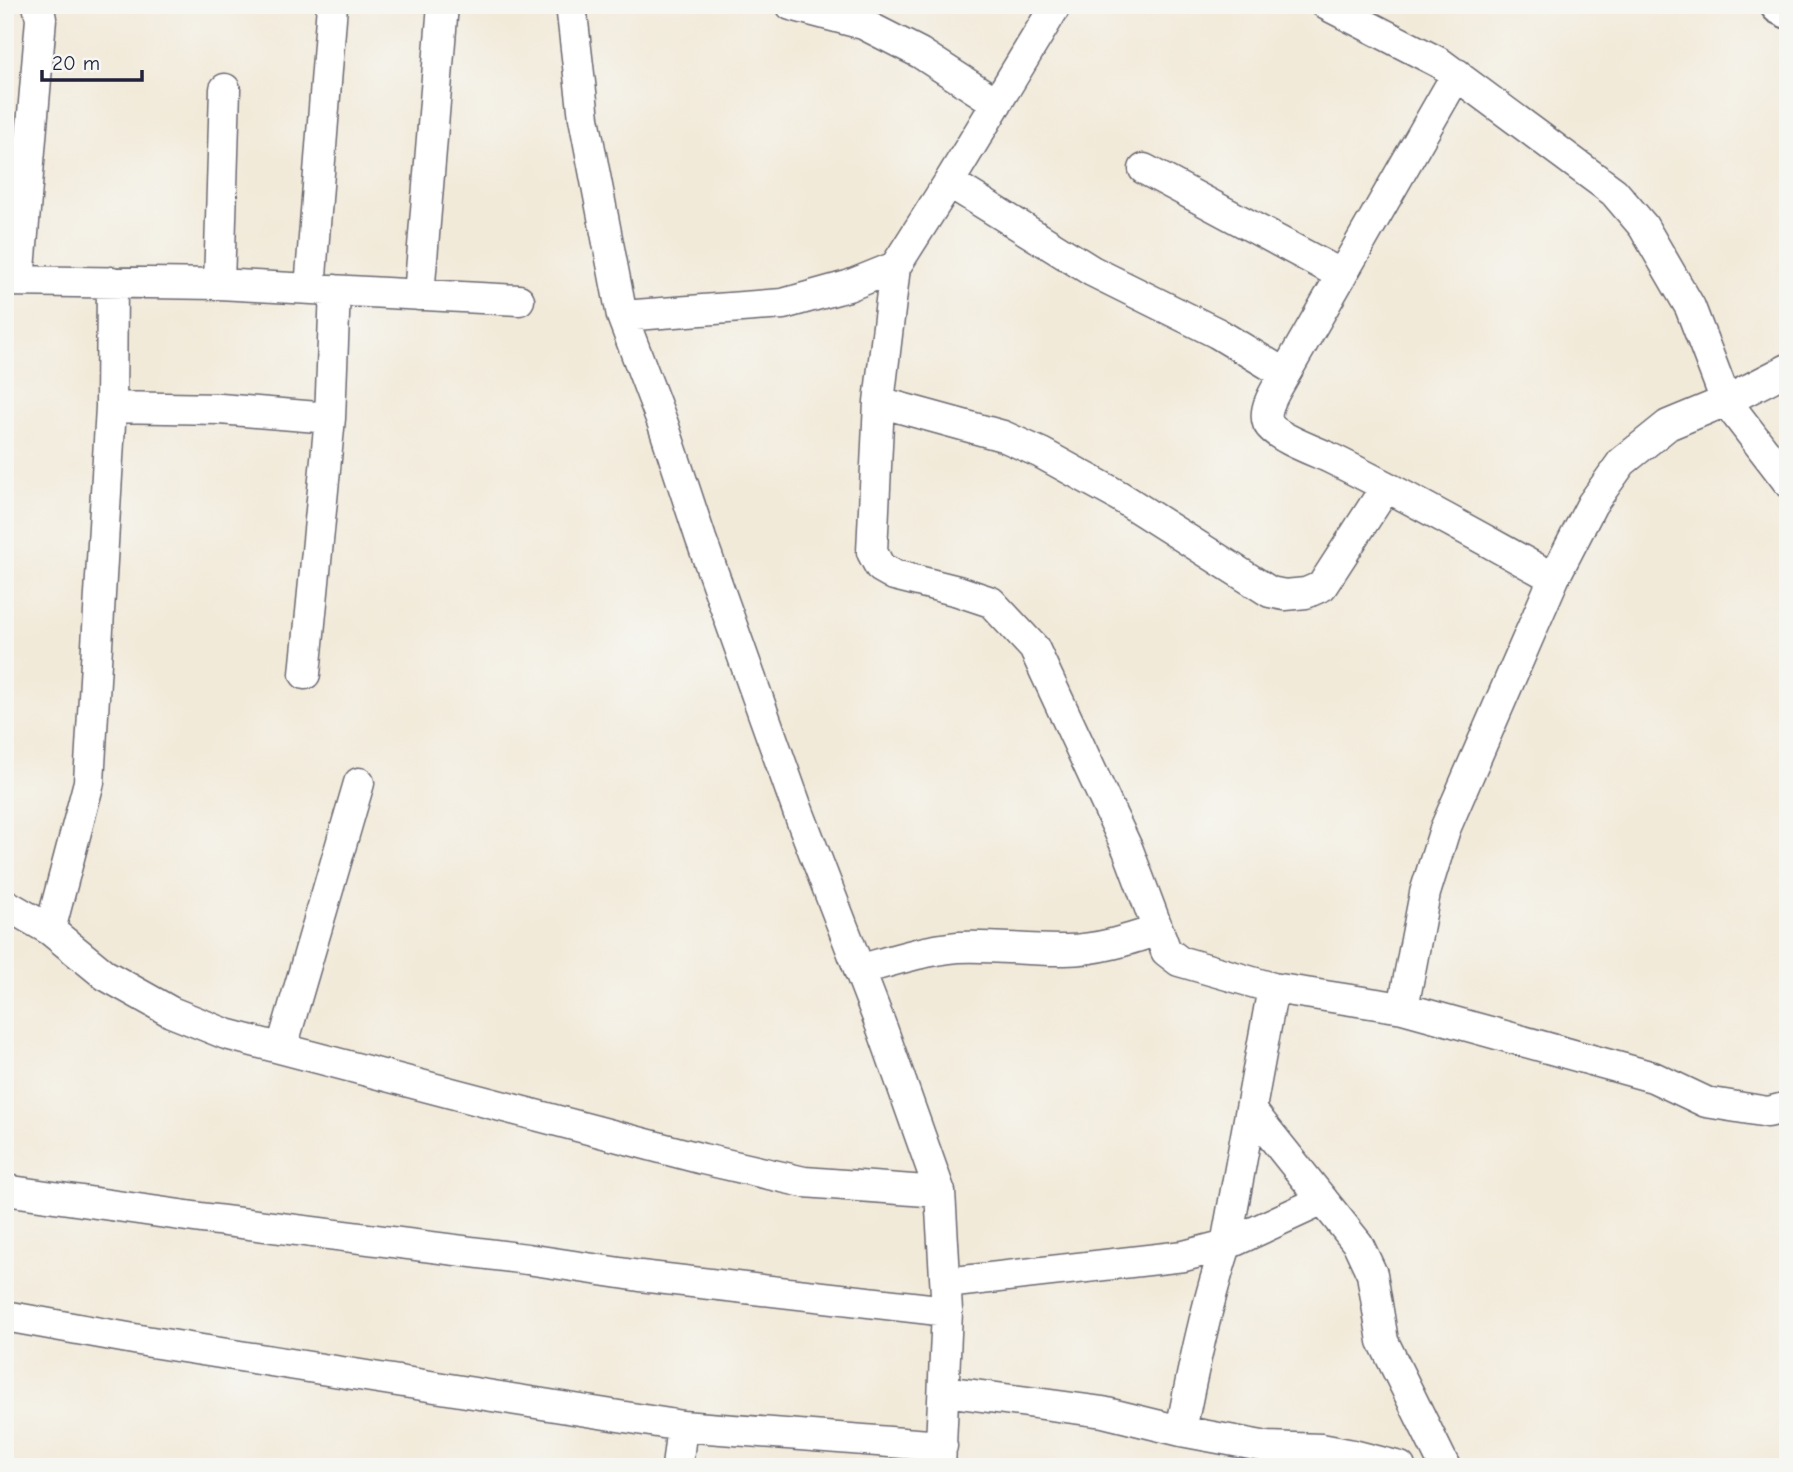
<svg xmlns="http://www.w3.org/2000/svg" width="1793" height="1472" font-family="'Comic Neue',sans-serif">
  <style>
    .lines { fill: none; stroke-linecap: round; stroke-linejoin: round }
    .street-casing { stroke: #6b6872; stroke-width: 33 }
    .secondary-casing { stroke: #6b6872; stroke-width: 42 }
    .street { stroke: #fff; stroke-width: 30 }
    .secondary { stroke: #fff; stroke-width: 38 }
  </style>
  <rect width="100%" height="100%" fill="#f6f6f2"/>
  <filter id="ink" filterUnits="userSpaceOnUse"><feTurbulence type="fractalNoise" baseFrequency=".0143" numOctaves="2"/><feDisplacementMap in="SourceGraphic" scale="14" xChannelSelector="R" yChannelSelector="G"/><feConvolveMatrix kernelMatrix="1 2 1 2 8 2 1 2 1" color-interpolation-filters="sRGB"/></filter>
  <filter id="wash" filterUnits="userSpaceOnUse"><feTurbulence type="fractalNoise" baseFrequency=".00686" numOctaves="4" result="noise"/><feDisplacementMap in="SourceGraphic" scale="28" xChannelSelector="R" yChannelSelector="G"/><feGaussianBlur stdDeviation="1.57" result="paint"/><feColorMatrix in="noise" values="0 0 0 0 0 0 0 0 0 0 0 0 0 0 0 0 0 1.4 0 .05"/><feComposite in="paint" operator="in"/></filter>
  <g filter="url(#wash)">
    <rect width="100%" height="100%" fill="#f2ead9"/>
  </g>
  <g filter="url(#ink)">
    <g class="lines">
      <!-- street casing -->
      <g class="street-casing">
        <path id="street" d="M571,5L584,118L622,316L663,424L701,539L798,811L883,1031L940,1192L947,1311L940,1467
          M791,5L863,24L920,53L997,103
          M1056,5L949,182L895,267L879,402L872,552L880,567L894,575L958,591L991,602L1034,648L1128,850L1166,951L1179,961L1273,988L1403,1008L1653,1077L1706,1102L1768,1112L1788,1107
          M1327,5L1440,63L1614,192L1643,226L1690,307L1726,401L1788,482
          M1457,74L1285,374C1278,387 1262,408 1268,423C1274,436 1314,451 1328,457C1404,494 1479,537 1554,578
          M1144,169L1342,275
          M949,182L1092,271L1217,333L1285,374
          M5,281L219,284L519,300
          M19,281L41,19L38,5
          M219,284L225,89
          M310,289L332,5
          M419,295L443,5
          M622,316L783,304L848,286L895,267
          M879,402L1003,436L1041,453L1119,496L1270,592L1285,595L1306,593L1322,586L1386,487
          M111,407L220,409L330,418
          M305,674L330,418L335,290
          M5,904L50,930L105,975L171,1012L226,1034L703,1159L804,1182L940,1192
          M50,930L89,782L111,407L112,282
          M859,970C891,961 924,950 958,947C993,945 1029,951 1065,950C1098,950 1128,940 1158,930
          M1403,1008L1425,893L1445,829L1554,578L1592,504L1622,462L1668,425L1726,401L1788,369
          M282,1047L359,783
          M1251,1110L1358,1244L1372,1274L1383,1341L1445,1467
          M5,1190L201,1218L527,1259L640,1276L947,1311
          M946,1283L1184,1256L1226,1245L1323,1200
          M5,1316L145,1341L682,1426L942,1446
          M944,1391L1103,1412L1181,1431C1193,1368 1206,1306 1226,1245L1273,988
          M1181,1431L1267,1447L1321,1449L1353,1455L1400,1467
          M677,1467L682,1426"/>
      </g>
      <!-- secondary casing -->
      <g class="secondary-casing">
        <path id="secondary" d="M1780,5L1788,9"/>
      </g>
      <!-- street -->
      <use href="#street" class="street"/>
      <!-- secondary -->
      <use href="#secondary" class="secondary"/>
    </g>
  </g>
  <!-- margin -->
  <rect width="1793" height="1472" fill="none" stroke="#f6f6f2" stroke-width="28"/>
  <!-- scale -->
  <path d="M42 70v10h100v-10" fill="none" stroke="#22223b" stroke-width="3.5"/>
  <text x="52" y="70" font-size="21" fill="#22223b" stroke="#f6f6f2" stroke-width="5" paint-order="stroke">20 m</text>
</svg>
